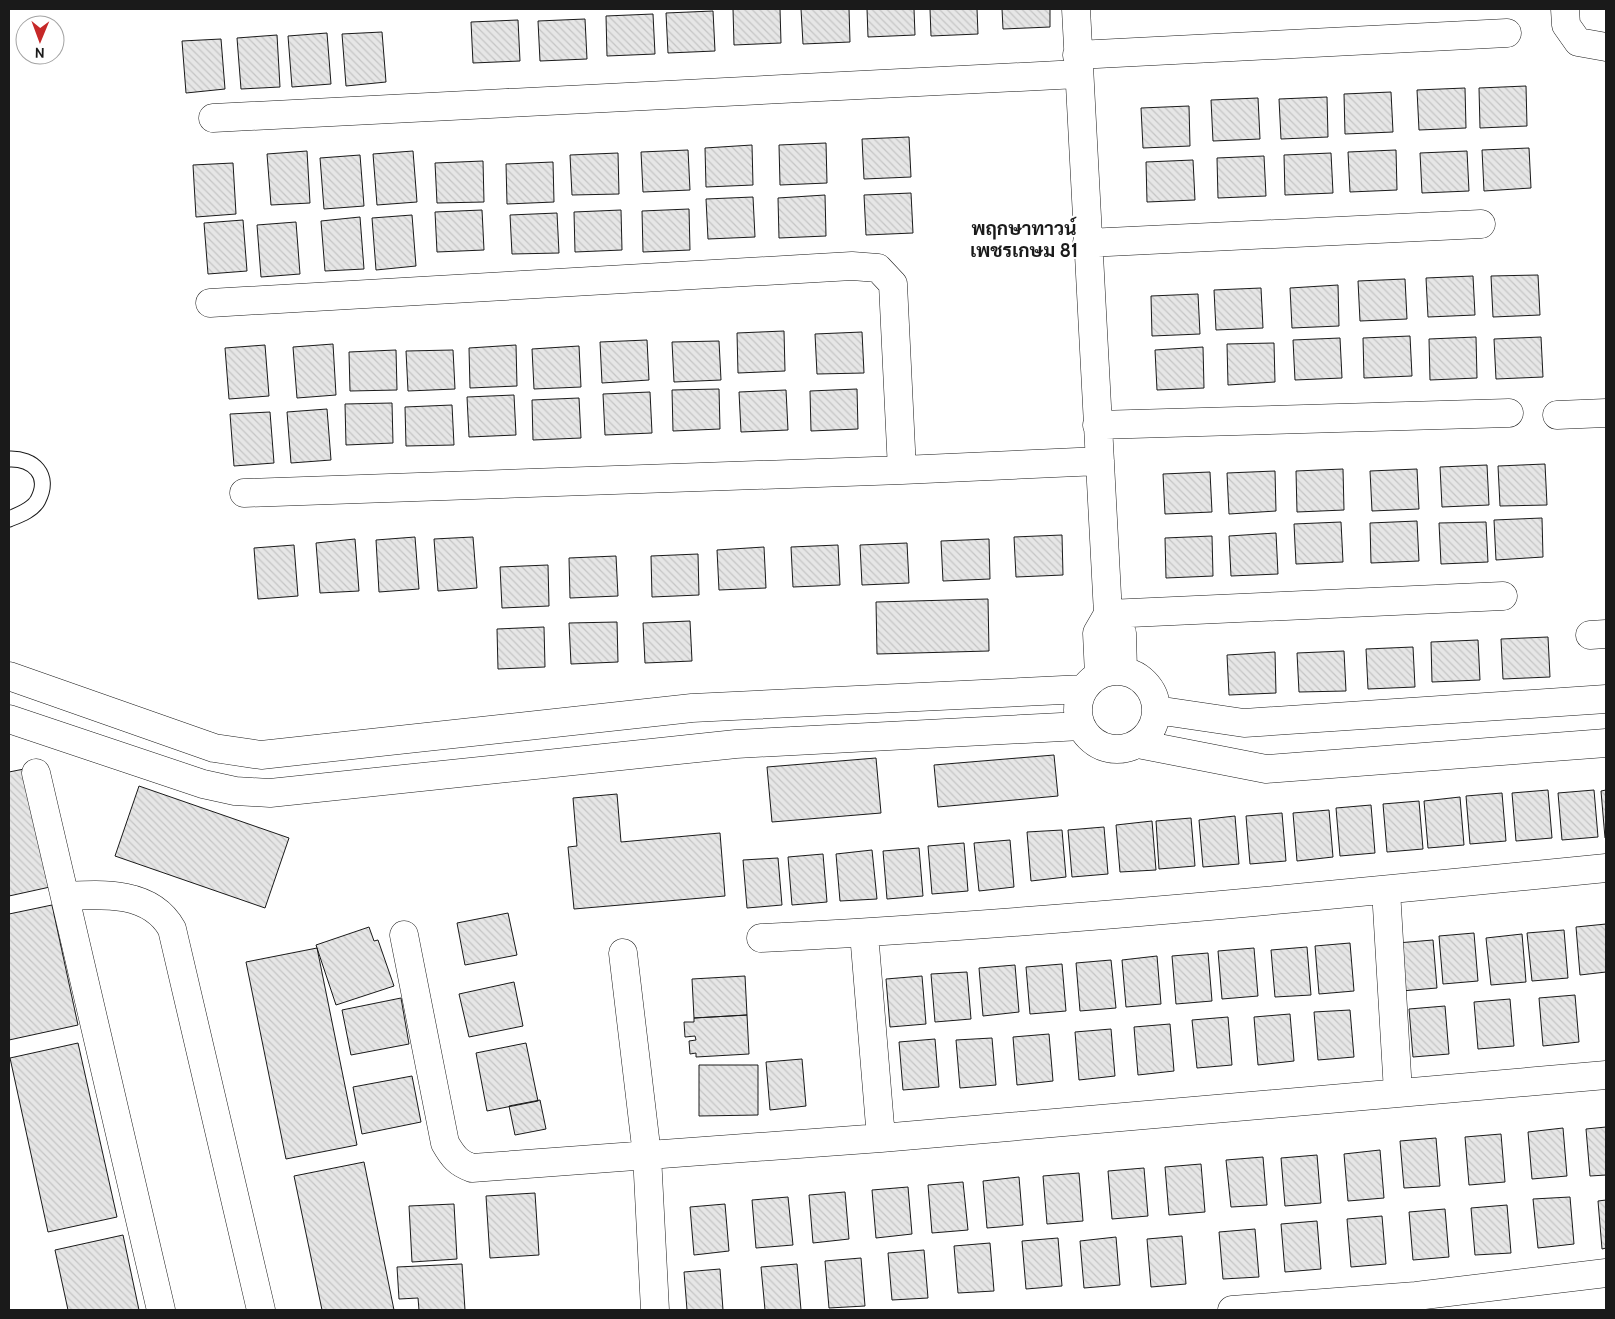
<svg xmlns="http://www.w3.org/2000/svg" width="1615" height="1319" font-family="Cabin,Sarabun,sans-serif">
  <style>
    .building { fill: url(#building-back-hatch); stroke: #1a1a1a }
    .lines { fill: none; stroke-linecap: round; stroke-linejoin: round }
    .service-casing { stroke: #1a1a1a; stroke-width: 17 }
    .minor-casing { stroke: #1a1a1a; stroke-width: 29 }
    .service { stroke: #fff; stroke-width: 15 }
    .minor { stroke: #fff; stroke-width: 28 }
    .labels { text-anchor: middle; stroke-width: 4; stroke-linejoin: round; paint-order: stroke }
    .neighbourhood-label { font-size: 19px; font-weight: bold; fill: #1a1a1a; stroke: #fff }
  </style>
  <defs>
    <pattern id="building-back-hatch" width="6" height="6" patternUnits="userSpaceOnUse" patternTransform="scale(1.25)"><rect width="6" height="6" fill="#e6e6e6"/><path d="M-1 5l2 2M0 0l6 6M5-1l2 2" fill="none" stroke="#c5c5c5"/></pattern>
  </defs>
  <rect width="100%" height="100%" fill="#fff"/>
  <!-- building -->
  <path class="building" d="M733,9H780L781,43L734,45Z
    M801,9H849L850,42L803,44Z
    M867,9H914L915,35L868,37Z
    M930,9H977L978,34L931,36Z
    M1002,9H1050V27L1003,29Z
    M713,11L715,51L668,53L666,13Z
    M653,14L655,54L607,56L606,16Z
    M585,19L587,59L540,61L538,21Z
    M518,20L520,61L473,63L471,22Z
    M382,32L386,82L346,86L342,34Z
    M327,33L331,84L292,87L288,36Z
    M277,35L280,87L241,89L237,38Z
    M221,39L225,89L186,93L182,41Z
    M1526,86L1527,126L1480,128L1479,88Z
    M1465,88L1466,128L1419,130L1417,90Z
    M1391,92L1393,132L1345,134L1344,94Z
    M1327,97L1328,137L1281,139L1279,99Z
    M1258,98L1260,139L1213,141L1211,100Z
    M1189,106L1190,146L1143,148L1141,108Z
    M909,137L911,177L864,179L862,139Z
    M826,143L827,183L780,185L779,145Z
    M752,145L753,185L706,187L705,148Z
    M1529,148L1531,188L1484,191L1482,150Z
    M688,150L690,190L643,192L641,152Z
    M1396,150L1397,190L1350,192L1348,152Z
    M307,151L310,203L271,205L267,154Z
    M413,151L417,202L377,205L373,154Z
    M1467,151L1469,191L1422,193L1420,153Z
    M618,153L619,194L572,195L570,155Z
    M1331,153L1333,193L1285,195L1284,155Z
    M360,155L364,206L324,209L320,158Z
    M1264,156L1266,196L1218,198L1217,158Z
    M1193,160L1195,200L1147,202L1146,162Z
    M483,161L484,202L437,203L435,163Z
    M553,162L554,202L507,204L506,164Z
    M233,163L236,214L196,217L193,165Z
    M911,193L913,233L866,235L864,195Z
    M825,195L826,236L779,238L778,198Z
    M753,197L755,237L708,239L706,199Z
    M689,209L690,250L643,252L642,211Z
    M482,210L484,250L437,252L435,212Z
    M621,210L622,250L575,252L574,212Z
    M557,213L559,253L512,254L510,215Z
    M412,215L416,266L376,270L372,218Z
    M360,217L364,269L325,271L321,221Z
    M243,220L247,271L208,274L204,223Z
    M296,222L300,274L261,277L257,225Z
    M1538,275L1540,315L1493,317L1491,276Z
    M1473,276L1475,315L1428,317L1426,278Z
    M1405,279L1407,319L1360,321L1358,281Z
    M1338,285L1339,326L1292,328L1290,288Z
    M1261,288L1263,328L1216,330L1214,290Z
    M1198,294L1200,334L1152,336L1151,296Z
    M784,331L785,371L738,373L737,333Z
    M862,332L864,373L817,374L815,334Z
    M1410,336L1412,376L1364,378L1363,338Z
    M1476,337L1477,378L1430,380L1429,339Z
    M1541,337L1543,377L1496,379L1494,339Z
    M1340,338L1342,378L1295,380L1293,340Z
    M647,340L649,380L602,383L600,342Z
    M719,341L721,380L674,382L672,342Z
    M1274,343L1275,382L1228,385L1227,344Z
    M333,344L336,395L297,398L293,347Z
    M265,345L269,396L229,399L225,348Z
    M516,345L517,386L470,388L469,348Z
    M579,346L581,387L534,389L532,349Z
    M1203,347L1204,388L1157,390L1155,350Z
    M396,350L397,390L350,391L349,352Z
    M453,350L455,389L408,391L406,351Z
    M719,389L720,429L673,431L672,390Z
    M857,389L858,429L811,431L810,391Z
    M786,390L788,430L741,432L739,392Z
    M650,392L652,433L605,435L603,394Z
    M514,395L516,435L469,437L467,397Z
    M579,398L581,438L533,440L532,400Z
    M392,403L393,443L346,445L345,404Z
    M452,405L454,445L406,446L405,407Z
    M327,409L331,460L291,463L287,412Z
    M270,412L274,463L234,466L230,414Z
    M1545,464L1547,505L1500,506L1498,466Z
    M1487,465L1489,505L1442,507L1440,467Z
    M1343,469L1344,510L1297,512L1296,471Z
    M1417,469L1419,509L1372,511L1370,471Z
    M1275,471L1276,511L1229,514L1227,473Z
    M1210,472L1212,512L1165,514L1163,474Z
    M1542,518L1543,557L1496,560L1494,520Z
    M1417,521L1419,561L1371,563L1370,523Z
    M1341,522L1343,562L1296,564L1294,524Z
    M1486,522L1488,562L1441,564L1439,523Z
    M1276,533L1278,574L1231,576L1229,536Z
    M1062,535L1063,575L1016,577L1014,537Z
    M1212,536L1213,576L1166,578L1165,538Z
    M415,537L419,589L379,592L376,540Z
    M473,537L477,588L438,591L434,539Z
    M355,539L359,591L320,593L316,543Z
    M989,539L990,579L943,581L941,541Z
    M907,543L909,583L862,585L860,545Z
    M294,545L298,596L258,599L254,548Z
    M838,545L840,585L793,587L791,547Z
    M764,547L766,588L719,590L717,550Z
    M698,554L699,595L652,597L651,556Z
    M616,556L618,596L570,598L569,558Z
    M548,565L549,606L502,608L500,567Z
    M988,599L989,651L877,654L876,602Z
    M690,621L692,661L645,663L643,623Z
    M617,622L618,662L571,664L569,623Z
    M544,627L545,667L498,669L497,629Z
    M1548,637L1550,677L1503,679L1501,639Z
    M1478,640L1480,680L1432,682L1431,642Z
    M1413,647L1415,687L1368,689L1366,649Z
    M1344,651L1346,691L1299,692L1297,653Z
    M1275,652L1276,693L1229,695L1227,655Z
    M1054,755L1058,796L938,807L934,765Z
    M876,758L881,813L772,822L767,767Z
    M24,769L50,887L9,896V772Z
    M139,786L289,838L265,908L115,856Z
    M1548,790L1552,838L1516,841L1512,793Z
    M1594,790L1598,837L1562,840L1558,793Z
    M1606,790V838H1605L1601,791Z
    M1502,793L1506,841L1470,844L1466,796Z
    M617,794L621,842L720,833L725,896L574,909L568,847L577,846L573,798Z
    M1460,797L1464,845L1428,848L1424,801Z
    M1419,801L1423,849L1387,852L1383,804Z
    M1371,805L1375,853L1340,856L1336,808Z
    M1329,810L1333,857L1297,861L1293,813Z
    M1282,813L1286,861L1250,864L1246,816Z
    M1235,816L1239,864L1203,867L1199,820Z
    M1191,818L1195,866L1159,869L1156,821Z
    M1152,821L1156,870L1120,872L1116,825Z
    M1104,827L1108,874L1072,877L1068,830Z
    M1062,830L1066,877L1031,881L1027,832Z
    M1010,840L1014,887L979,891L974,843Z
    M964,843L968,891L932,894L928,846Z
    M919,848L923,896L887,899L883,851Z
    M872,850L877,899L840,901L836,854Z
    M823,854L827,902L792,905L788,857Z
    M778,858L782,905L747,908L743,860Z
    M52,905L78,1025L9,1040V914Z
    M508,913L517,955L465,965L457,923Z
    M1606,924V972L1580,975L1576,927Z
    M369,927L374,941L378,940L394,986L336,1005L316,945Z
    M1564,930L1568,978L1532,981L1527,933Z
    M1474,933L1478,981L1443,984L1439,936Z
    M1522,934L1526,982L1491,985L1486,938Z
    M1433,940L1437,988L1401,991L1397,943Z
    M1350,943L1354,991L1319,994L1315,946Z
    M1307,947L1311,995L1275,997L1271,950Z
    M317,948L357,1145L286,1159L246,962Z
    M1254,948L1258,996L1222,999L1218,951Z
    M1208,953L1212,1001L1176,1004L1172,956Z
    M1157,956L1161,1004L1126,1007L1122,960Z
    M1111,960L1116,1008L1080,1011L1076,963Z
    M1062,964L1066,1011L1030,1014L1026,967Z
    M1015,965L1019,1012L983,1016L979,968Z
    M967,972L971,1019L935,1022L931,974Z
    M745,976L747,1015L694,1018L692,979Z
    M922,976L926,1024L890,1027L886,979Z
    M514,982L523,1026L469,1037L459,994Z
    M1575,995L1579,1042L1543,1046L1539,998Z
    M401,998L409,1044L351,1055L342,1010Z
    M1510,999L1514,1046L1478,1049L1474,1002Z
    M1445,1006L1449,1054L1413,1057L1409,1009Z
    M1350,1010L1354,1057L1318,1060L1314,1012Z
    M1290,1014L1294,1061L1258,1065L1254,1017Z
    M747,1015L749,1054L696,1057V1053L690,1054L689,1041L696,1040L695,1036L685,1037L684,1022H694V1018Z
    M1228,1017L1232,1065L1197,1068L1192,1020Z
    M1170,1024L1174,1071L1138,1075L1134,1027Z
    M1111,1029L1115,1076L1079,1080L1075,1032Z
    M1049,1034L1053,1081L1017,1085L1013,1037Z
    M992,1038L996,1085L960,1088L956,1040Z
    M935,1039L939,1087L903,1090L899,1042Z
    M78,1043L117,1217L48,1232L10,1058Z
    M526,1043L538,1101L487,1111L476,1053Z
    M802,1059L806,1106L770,1110L766,1062Z
    M699,1065H758V1115L699,1116Z
    M412,1076L421,1122L362,1134L353,1087Z
    M540,1100L546,1129L515,1135L509,1106Z
    M1606,1127V1175L1590,1176L1586,1129Z
    M1563,1128L1567,1176L1532,1179L1528,1132Z
    M1501,1134L1505,1182L1469,1185L1465,1137Z
    M1436,1138L1440,1186L1404,1188L1400,1141Z
    M1380,1150L1384,1198L1348,1201L1344,1154Z
    M1317,1155L1321,1203L1285,1206L1281,1158Z
    M1263,1157L1267,1205L1231,1207L1226,1160Z
    M364,1162L394,1310H322L294,1176Z
    M1201,1164L1205,1212L1169,1215L1165,1167Z
    M1144,1168L1148,1216L1112,1219L1108,1171Z
    M1079,1173L1083,1221L1047,1224L1043,1176Z
    M1019,1177L1023,1225L987,1228L983,1181Z
    M963,1182L968,1230L932,1233L928,1185Z
    M908,1187L912,1234L876,1238L872,1190Z
    M845,1192L849,1239L813,1243L809,1195Z
    M535,1193L539,1255L490,1258L486,1196Z
    M788,1197L793,1245L756,1248L752,1200Z
    M1570,1197L1574,1244L1538,1248L1533,1199Z
    M1606,1200V1248L1602,1249L1598,1201Z
    M454,1204L457,1259L412,1262L409,1206Z
    M725,1204L729,1251L694,1255L690,1207Z
    M1507,1205L1511,1253L1475,1255L1471,1208Z
    M1445,1209L1449,1257L1413,1260L1409,1212Z
    M1382,1216L1386,1264L1351,1267L1347,1219Z
    M1317,1221L1321,1269L1285,1272L1281,1224Z
    M1255,1229L1259,1277L1223,1279L1219,1232Z
    M123,1235L139,1310H68L55,1250Z
    M1182,1236L1186,1284L1151,1287L1147,1239Z
    M1116,1237L1120,1285L1084,1288L1080,1241Z
    M1058,1238L1062,1286L1026,1289L1022,1241Z
    M990,1243L994,1291L958,1293L954,1246Z
    M924,1250L928,1298L892,1300L888,1253Z
    M861,1258L865,1306L829,1308L825,1261Z
    M462,1264L465,1310H419L418,1298L399,1299L397,1267Z
    M797,1264L801,1310H765L761,1267Z
    M720,1269L723,1310H687L684,1272Z"/>
  <g class="lines">
    <!-- service casing -->
    <g class="service-casing">
      <path id="service" d="M9,459C33,458 51,475 38,500C33,510 19,515 9,519"/>
    </g>
    <!-- minor casing -->
    <g class="minor-casing">
      <path id="minor" d="M1076,9L1108,614L1503,596
        M1565,9L1566,25L1578,42L1606,47
        M1077,55L1507,33
        M213,118L1078,74
        M1087,243L1481,224
        M210,303L852,266L878,268L893,284L902,470
        M1557,415L1606,413
        M1097,425L1509,413
        M244,493L902,470L1100,461
        M1590,635L1606,634
        M1078 710a39 39 0 1 1 78 0a39 39 0 1 1-78 0Z
        M1099,675L1097,633L1108,614L1122,633L1123,671
        M9,676L214,748L261,755L692,708L1084,689
        M1156,710L1244,723L1606,699
        M9,719L203,784L235,791L270,793L736,744L1081,726
        M1138,744L1266,769L1606,743
        M36,773L161,1310
        M1386,890L1398,1092
        M65,896C103,894 151,891 172,929L261,1310
        M864,933L881,1138
        M404,935L445,1143C453,1157 458,1163 472,1168L881,1138L1606,1075
        M761,938C1043,924 1325,896 1606,868
        M623,953L647,1155L655,1310
        M1232,1310L1416,1296L1606,1273"/>
    </g>
    <!-- service -->
    <use href="#service" class="service"/>
    <!-- minor -->
    <use href="#minor" class="minor"/>
  </g>
  <g class="labels">
    <!-- neighbourhood labels -->
    <g class="neighbourhood-label">
      <text x="1024" y="235">พฤกษาทาวน์<tspan x="1024" dy="22">เพชรเกษม 81</tspan></text>
    </g>
  </g>
  <!-- border -->
  <rect width="1615" height="1319" fill="none" stroke="#1a1a1a" stroke-width="20"/>
  <!-- north arrow -->
  <g transform="translate(40 40) rotate(181)"><circle r="24" fill="#ffffff" stroke="#a3a3a3"/>
  <path d="M0-4L9 19L0 12L-9 19Z" fill="#c62828"/>
  <text y="-8" font-size="14" font-weight="bold" text-anchor="middle" fill="#1a1a1a">N</text>
  </g>
</svg>
